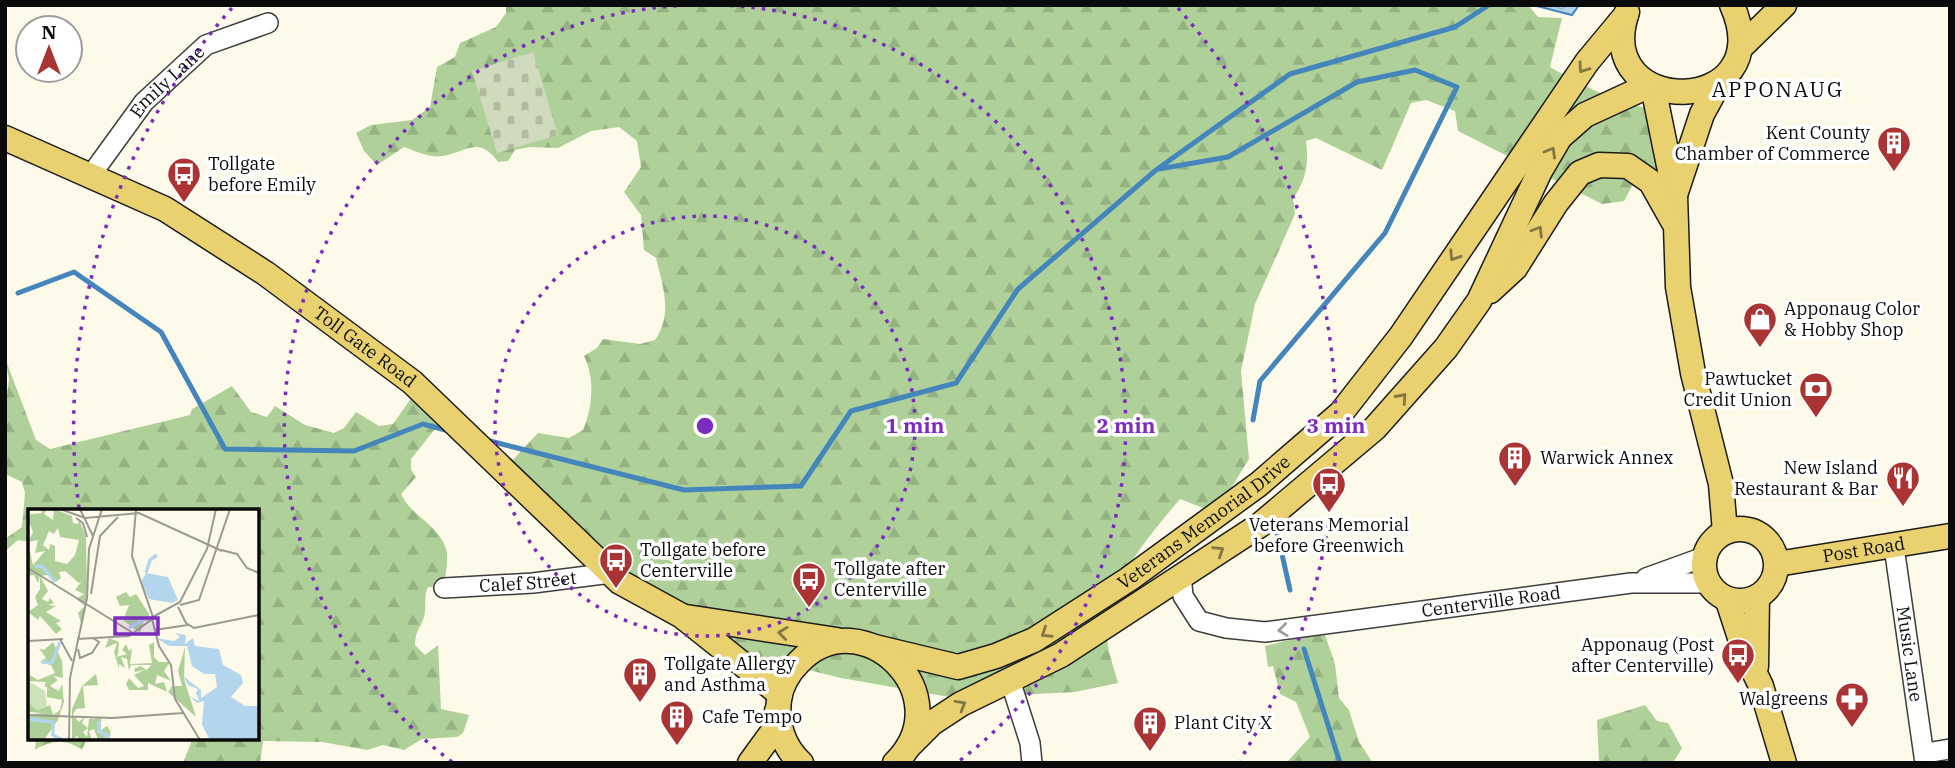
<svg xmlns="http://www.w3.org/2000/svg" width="1955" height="768" font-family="'IBM Plex Serif',serif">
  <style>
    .forest { fill: url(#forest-firs) }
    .cemetery { fill: url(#cemetery-stones) }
    .water { fill: url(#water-ripples); stroke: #4486bc; stroke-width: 2 }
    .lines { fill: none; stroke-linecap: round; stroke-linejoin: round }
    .stream { stroke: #4486bc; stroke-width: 5 }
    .minor-casing { stroke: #3d3d3d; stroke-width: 22 }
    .major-casing { stroke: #1b1b1b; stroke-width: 27 }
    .minor { stroke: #fff; stroke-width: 19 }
    .major { stroke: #e8d16e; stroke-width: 24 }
    .oneway { stroke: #847741 }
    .oneway2 { stroke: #9d9d9d }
    .ring { fill: none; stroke: #7b2cbf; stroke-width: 3.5; stroke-dasharray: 3.5 7 }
    .labels { text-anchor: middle; stroke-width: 7; stroke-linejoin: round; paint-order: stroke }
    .street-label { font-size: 18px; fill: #0a0a0a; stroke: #fff }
    .poi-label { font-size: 18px; fill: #0a0a0a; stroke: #fff; text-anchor: start }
    .quarter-label { font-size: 21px; letter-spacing: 2px; fill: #0a0a0a; stroke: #fff }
    .inset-river { fill: none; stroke: #b4d5ee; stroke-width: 3.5 }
    .inset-road { fill: none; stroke: #9c9a90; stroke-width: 2 }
    .view { fill: #7b2cbf; fill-opacity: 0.15; stroke: #7b2cbf; stroke-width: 3.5 }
    .inset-edge { fill: none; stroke: #0a0a0a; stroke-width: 3.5 }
    .centre { fill: #7b2cbf; stroke: #fff; stroke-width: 3.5 }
    .ring-label { font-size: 21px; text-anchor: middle; font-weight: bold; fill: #7b2cbf; stroke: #fff; stroke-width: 7; stroke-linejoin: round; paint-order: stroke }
  </style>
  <defs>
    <pattern id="forest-firs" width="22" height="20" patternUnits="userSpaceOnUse" patternTransform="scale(1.75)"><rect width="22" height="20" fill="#afd199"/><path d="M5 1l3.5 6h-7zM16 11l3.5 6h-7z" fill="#95b282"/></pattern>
    <pattern id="cemetery-stones" width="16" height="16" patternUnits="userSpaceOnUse" patternTransform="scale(1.75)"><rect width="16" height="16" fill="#d0dbbe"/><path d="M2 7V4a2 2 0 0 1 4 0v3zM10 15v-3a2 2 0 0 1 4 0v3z" fill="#b1bba2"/></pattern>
    <pattern id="water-ripples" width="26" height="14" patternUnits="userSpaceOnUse" patternTransform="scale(1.75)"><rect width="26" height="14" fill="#b4d5ee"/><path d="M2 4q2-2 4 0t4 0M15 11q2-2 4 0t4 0" fill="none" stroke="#99b6cb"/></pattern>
  </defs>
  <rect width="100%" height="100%" fill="#fdfae9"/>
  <!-- forest -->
  <path class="forest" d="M506,5H1528L1538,17L1562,18L1550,67C1587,88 1620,105 1663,111L1671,185L1632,186L1624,201L1602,204L1458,131L1455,111L1426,100L1411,103L1382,170L1316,138L1306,141C1309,164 1306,180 1293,199L1295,214L1255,304L1241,371L1249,459L1220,506L1208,510L1180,499C1146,540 1101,589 1108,646C1110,658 1115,671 1118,683L1075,692L955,698L841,678L740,653L687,630L506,467L538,433L569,438L583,430C593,406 595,379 584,356L597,348L603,339L640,344L655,340C673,314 663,287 656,258L644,250L641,215L624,192L641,167L637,141L619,127L591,131L558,148L529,147L515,150L508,161L498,162C475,130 461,160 432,156C423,155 413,150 404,147L377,165L364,151L356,133L371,125L412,120L430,107L437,67L455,57L460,43L496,27L506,13Z
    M5,358L36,440L50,449L190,415L192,409L232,386L251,412L267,417L275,406L305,425L334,433L344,428L356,412L379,426L393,424L419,387L447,414L411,459V469L416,477L401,494C410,515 439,525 446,549C449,559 445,577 444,588L428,587C423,597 427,607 424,617C420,630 416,628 415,645L425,655L438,645L441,709L469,715L463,733L457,737L422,739L404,750L383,745L367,750L322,742L263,741L260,763H183L193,738H257V511H30V542L18,540L5,551V539L22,527L25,493L22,482L5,474V412L9,379Z
    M1324,632L1335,664L1339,698L1349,710L1359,742L1373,763H1286L1310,737L1296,702L1280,694L1273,666L1268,667L1265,646Z
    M1645,705L1657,721L1668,723L1682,748L1673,763H1599L1597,720Z
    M36,738H87L82,750C67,739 50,740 35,750Z"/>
  <!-- cemetery -->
  <path class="cemetery" d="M533,52L558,135L497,153L472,71Z"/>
  <!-- water -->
  <path class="water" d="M1533,5H1579L1572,15Z"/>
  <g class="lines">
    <!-- stream -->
    <path class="stream" d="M1159,169L1228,157L1357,82L1415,70L1457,87L1385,233L1260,381L1253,420
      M18,293L74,272L161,332L225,449L354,451L423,424L449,431
      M486,440L684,490L801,486L851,411L956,383L1018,289L1156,170L1290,74L1455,27L1489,5
      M1277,532L1290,590
      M1304,649L1340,763"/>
    <!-- minor casing -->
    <g class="minor-casing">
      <g id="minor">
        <path id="s1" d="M91,175L144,102L206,45L268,23"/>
        <path id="s2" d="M1894,547L1925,763"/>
        <path id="s3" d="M1181,575L1183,596L1199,621L1226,628L1265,632L1631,583H1709"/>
        <path d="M1646,578L1704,557"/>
        <path id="s4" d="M444,588L533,583L611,573"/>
        <path d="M1010,680L1030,743L1032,763"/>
        <path d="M1926,753L1950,749"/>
      </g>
    </g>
    <!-- major casing -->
    <g class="major-casing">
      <g id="major">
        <path d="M1627,12C1590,121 1782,118 1732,5"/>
        <path d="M1740,48L1784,5"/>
        <path d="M1653,87L1675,195L1678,287L1693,373L1721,484L1725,532"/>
        <path id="s5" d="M5,138L165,209L265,273L412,382L620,582L682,616L780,694"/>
        <path d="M1675,195L1702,114L1720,81"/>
        <path d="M1490,291L1515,268L1556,203L1580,173L1599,165L1628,166L1651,182L1673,221"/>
        <circle cx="1740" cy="565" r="36"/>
        <path id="s6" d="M1777,564L1950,536"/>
        <path d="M1728,601L1745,653L1761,686L1784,763"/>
        <path d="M686,617L837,640"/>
        <path id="s7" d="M875,647L958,667L996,656L1034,640L1129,579L1259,484L1341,413L1401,336L1587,62L1626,15"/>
        <path d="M1756,666L1757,597"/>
        <path d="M908,747L932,723L961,704L1061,655L1260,525L1375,428L1446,348L1479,301L1540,171L1560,137L1585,115L1650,85"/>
        <path d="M750,763L774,730L777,711"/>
        <path d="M801,763C783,747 776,723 779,700C781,685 789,672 799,662C862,597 963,696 895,763"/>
      </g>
    </g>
    <!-- minor -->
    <use href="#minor" class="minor"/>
    <!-- major -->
    <use href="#major" class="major"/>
  </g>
  <!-- one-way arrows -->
  <defs><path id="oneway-chevron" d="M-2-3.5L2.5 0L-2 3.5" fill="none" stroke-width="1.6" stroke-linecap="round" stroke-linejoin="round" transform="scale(1.75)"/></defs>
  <g class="oneway">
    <use href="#oneway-chevron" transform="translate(1583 68) rotate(125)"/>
    <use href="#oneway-chevron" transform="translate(1551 152) rotate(-60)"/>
    <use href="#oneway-chevron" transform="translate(1538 231) rotate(-58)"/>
    <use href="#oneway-chevron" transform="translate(1454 256) rotate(123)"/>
    <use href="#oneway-chevron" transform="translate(1402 398) rotate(-48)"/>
    <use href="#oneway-chevron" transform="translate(1219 551) rotate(-33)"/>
    <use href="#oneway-chevron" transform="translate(783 633) rotate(-173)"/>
    <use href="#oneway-chevron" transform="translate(1046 633) rotate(147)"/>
    <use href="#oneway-chevron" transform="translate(961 705) rotate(-30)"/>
  </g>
  <use class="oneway2" href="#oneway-chevron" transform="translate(1283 630) rotate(173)"/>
  <!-- distance rings -->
  <g class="ring">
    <circle cx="705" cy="426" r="210"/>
    <path d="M452 762A421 421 0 0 1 690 5M720 5A421 421 0 0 1 958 762"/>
    <path d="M79 508A631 631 0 0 1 232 8M1178 8A631 631 0 0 1 1240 760"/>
  </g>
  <!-- icons -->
  <defs>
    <g id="building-pin" transform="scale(1.75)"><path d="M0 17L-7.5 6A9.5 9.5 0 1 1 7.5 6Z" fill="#a93433" stroke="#fff"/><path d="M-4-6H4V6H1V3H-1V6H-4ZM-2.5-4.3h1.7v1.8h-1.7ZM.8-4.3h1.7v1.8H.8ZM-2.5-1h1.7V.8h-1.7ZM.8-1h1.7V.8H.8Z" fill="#fff"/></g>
    <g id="bus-pin" transform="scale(1.75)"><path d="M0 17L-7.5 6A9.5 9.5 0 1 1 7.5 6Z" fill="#a93433" stroke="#fff"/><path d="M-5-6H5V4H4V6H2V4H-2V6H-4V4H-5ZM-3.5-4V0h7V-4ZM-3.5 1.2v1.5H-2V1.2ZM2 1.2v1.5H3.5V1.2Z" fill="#fff"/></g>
    <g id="shop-pin" transform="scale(1.75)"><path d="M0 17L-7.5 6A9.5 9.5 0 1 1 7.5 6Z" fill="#a93433" stroke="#fff"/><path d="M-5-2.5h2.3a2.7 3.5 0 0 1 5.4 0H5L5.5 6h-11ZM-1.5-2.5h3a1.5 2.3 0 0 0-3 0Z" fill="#fff"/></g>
    <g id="bank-pin" transform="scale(1.75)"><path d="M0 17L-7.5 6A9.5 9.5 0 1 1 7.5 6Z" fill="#a93433" stroke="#fff"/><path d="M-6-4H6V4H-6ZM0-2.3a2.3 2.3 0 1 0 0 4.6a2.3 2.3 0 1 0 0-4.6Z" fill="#fff"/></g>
    <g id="restaurant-pin" transform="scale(1.75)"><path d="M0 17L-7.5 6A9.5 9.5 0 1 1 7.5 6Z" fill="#a93433" stroke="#fff"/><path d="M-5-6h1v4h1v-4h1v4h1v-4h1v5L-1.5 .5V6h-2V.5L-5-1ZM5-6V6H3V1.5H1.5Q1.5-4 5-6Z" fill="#fff"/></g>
    <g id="pharmacy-pin" transform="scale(1.75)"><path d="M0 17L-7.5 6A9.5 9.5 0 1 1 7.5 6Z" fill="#a93433" stroke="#fff"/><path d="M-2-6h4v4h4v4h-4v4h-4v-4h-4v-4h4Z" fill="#fff"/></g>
  </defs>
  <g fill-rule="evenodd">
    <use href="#building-pin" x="1894" y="143"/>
    <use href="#bus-pin" x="184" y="174"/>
    <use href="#shop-pin" x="1760" y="319"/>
    <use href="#bank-pin" x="1816" y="389"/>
    <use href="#building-pin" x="1515" y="458"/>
    <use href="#restaurant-pin" x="1903" y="478"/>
    <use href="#bus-pin" x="1329" y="484"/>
    <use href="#bus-pin" x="616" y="560"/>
    <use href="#bus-pin" x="809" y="579"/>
    <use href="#bus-pin" x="1738" y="655"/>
    <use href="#building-pin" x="640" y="674"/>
    <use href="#pharmacy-pin" x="1852" y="699"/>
    <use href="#building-pin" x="677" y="717"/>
    <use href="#building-pin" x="1150" y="723"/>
  </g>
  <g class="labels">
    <!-- street labels -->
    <g class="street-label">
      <text dy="6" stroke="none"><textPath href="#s1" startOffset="121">Emily Lane</textPath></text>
      <text dy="6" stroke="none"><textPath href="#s5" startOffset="418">Toll Gate Road</textPath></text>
      <text dy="6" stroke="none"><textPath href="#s7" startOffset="373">Veterans Memorial Drive</textPath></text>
      <text dy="6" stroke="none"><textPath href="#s6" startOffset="88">Post Road</textPath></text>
      <text dy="6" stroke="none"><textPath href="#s4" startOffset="84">Calef Street</textPath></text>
      <text dy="6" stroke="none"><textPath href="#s3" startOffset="346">Centerville Road</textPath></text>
      <text dy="6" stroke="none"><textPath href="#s2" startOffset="108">Music Lane</textPath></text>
    </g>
    <!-- poi labels -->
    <g class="poi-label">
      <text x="1870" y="139" text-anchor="end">Kent County<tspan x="1870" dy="21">Chamber of Commerce</tspan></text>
      <text x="208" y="170">Tollgate<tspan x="208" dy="21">before Emily</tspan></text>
      <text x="1784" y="315">Apponaug Color<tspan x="1784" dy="21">&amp; Hobby Shop</tspan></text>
      <text x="1792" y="385" text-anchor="end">Pawtucket<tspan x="1792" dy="21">Credit Union</tspan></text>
      <text x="1540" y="464">Warwick Annex</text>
      <text x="1878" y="474" text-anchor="end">New Island<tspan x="1878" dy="21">Restaurant &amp; Bar</tspan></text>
      <text x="1329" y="531" text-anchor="middle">Veterans Memorial<tspan x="1329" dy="21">before Greenwich</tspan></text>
      <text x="640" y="556">Tollgate before<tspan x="640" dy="21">Centerville</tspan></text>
      <text x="834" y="575">Tollgate after<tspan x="834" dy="21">Centerville</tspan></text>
      <text x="1714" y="651" text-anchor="end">Apponaug (Post<tspan x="1714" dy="21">after Centerville)</tspan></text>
      <text x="664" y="670">Tollgate Allergy<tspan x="664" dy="21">and Asthma</tspan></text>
      <text x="1828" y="705" text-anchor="end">Walgreens</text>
      <text x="702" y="723">Cafe Tempo</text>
      <text x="1174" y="729">Plant City X</text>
    </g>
    <!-- quarter labels -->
    <g class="quarter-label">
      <text x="1778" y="97">APPONAUG</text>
    </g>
  </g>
  <!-- overview -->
  <g transform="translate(28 509)">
    <rect width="231" height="231" fill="#fdfae9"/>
    <path d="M13,0H19L16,5L25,11L26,0L44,7L45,14L50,15L51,10L58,28L59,82L58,94L53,114L50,104L57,97L48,90L56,85L47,81L54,72L51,74L37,62L31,63L33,69L28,73L19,66L12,67L20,82L14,90L20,93L22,89L26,94L20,96L28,97L18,103L33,112L28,114L34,120L28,125L12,107L10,111L0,103L10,96L7,88L12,80V66L10,74L6,66L0,67V34L5,56L17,42L7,44L10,31L0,33L5,23L0,10L3,5L14,4ZM30,19L32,28L51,31L47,46L39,55L27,52V37L22,35L21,41L15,36L21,22L26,25ZM98,83L102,88L108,85L121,105L123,113L116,112L112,124L95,111L101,96L92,97L88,88ZM81,129L91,133L90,146L88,148L99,145L94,141L98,135L101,142L104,139L102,155L124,154L121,136L126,133V148L131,153H142L136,162L143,172L129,166L127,175L136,173L139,183L120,174V181H101L98,175L101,169L110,179L116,177L106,166L116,161L107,163L106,160L112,157L119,161L123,156H103L101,162L99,150L93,148L97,159L91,155V160L86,143L89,134L77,139ZM25,133L34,152L35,169L25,167L30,171L22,177L31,182L34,175L36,193L30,211L16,231H0V206L14,204L0,203V193L10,201L22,196L25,206L32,201L34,191L19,188V179L24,182L17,177L16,178L18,173L0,172V165L10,171L27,164L23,156L12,153L18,149L11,139L16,141ZM157,138L156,170L168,208L140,183L144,177H154L150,162ZM68,165L70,176L55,177L57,199L48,200L45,206L51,213L57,207L54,214L60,219L55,223L59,228L61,210L73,209V221L79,217L82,222L84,217L81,229L89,231H70L66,220L61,222L64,231H49L50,226L44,231V200L54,177Z" fill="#afd199" fill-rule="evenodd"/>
    <path d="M0,172L17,182L19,198L9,201L0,193Z" fill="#cce2b8"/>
    <path d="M118,64L140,68L150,91L144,94L121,90L113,73ZM147,124L158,126L157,135L165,129L167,137L191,140L195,156L213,166L215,174L203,188L217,197H231V231H182L174,216L176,192L169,194L161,187L171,192L168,184L170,180L160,176L155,167L173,181V189L189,178L187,165H176L164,157L159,137H141L128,129L146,132L152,128Z" fill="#b4d5ee"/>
    <path class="inset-river" d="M7,57L15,58L27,73M118,64L122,51L129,46M101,119L121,108M14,153L24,154L32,133M0,210L25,213V226L34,231M71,212V222L80,227L77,231"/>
    <path class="inset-road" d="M32,0L57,9L111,4L194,42M52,0L65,27M108,0L104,47L125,108M48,9L55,14L59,28M193,41L209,45L219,59L231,64M0,59L105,124M63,85L72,27L90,8M152,96L171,91L202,0M150,98L158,114L166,119L231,106M123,109L152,93L179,40L188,0M124,110L131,137L143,156L147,190L172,231M126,121L160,116M32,130L44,152M49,130L101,127L123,111M0,132L35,130M50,140L52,149L64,144L71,133L65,129M0,206L84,209L155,204M41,231L42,169L59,89L61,40L74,0"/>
    <path class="view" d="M87,109H130V125H87Z"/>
    <rect width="231" height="231" class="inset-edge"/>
  </g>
  <circle cx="705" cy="426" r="10" class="centre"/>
  <g class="ring-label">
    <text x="915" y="433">1 min</text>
    <text x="1126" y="433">2 min</text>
    <text x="1336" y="433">3 min</text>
  </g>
  <!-- border -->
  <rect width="1955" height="768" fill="none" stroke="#0a0a0a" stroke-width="14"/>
  <!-- north arrow -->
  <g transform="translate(49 49)"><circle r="33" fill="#ffffff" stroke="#9d9d9d" stroke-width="2"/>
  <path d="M0-5L12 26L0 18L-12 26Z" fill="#a93433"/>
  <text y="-10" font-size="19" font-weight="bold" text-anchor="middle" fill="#0a0a0a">N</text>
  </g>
</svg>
